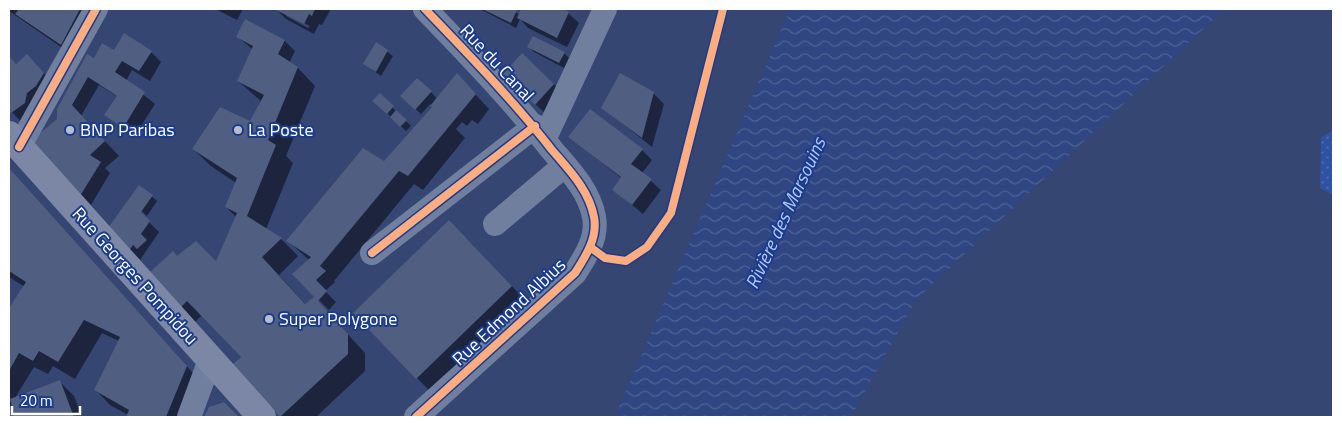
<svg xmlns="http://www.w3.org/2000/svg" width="1342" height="426" font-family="'Titillium Web',sans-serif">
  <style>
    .grass { fill: url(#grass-dots) }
    .water { fill: url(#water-waves) }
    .shadow { fill: #0007; fill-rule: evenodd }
    .building { fill: #4f5e81 }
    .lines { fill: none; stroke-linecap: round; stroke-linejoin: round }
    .minor { stroke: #717f9f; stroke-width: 24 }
    .major { stroke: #7c87a5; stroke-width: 28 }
    .cycleway-casing { stroke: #1b3b8d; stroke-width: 11 }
    .cycleway { stroke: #ffac80; stroke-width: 8 }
    .poi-dot { fill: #b8bece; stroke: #1b3b8d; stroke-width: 2 }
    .labels { text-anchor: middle; stroke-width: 4; stroke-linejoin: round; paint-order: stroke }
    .street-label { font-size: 18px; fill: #fff; stroke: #1b3b8d }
    .poi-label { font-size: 18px; fill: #fff; stroke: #1b3b8d; text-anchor: start }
    .water-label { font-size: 19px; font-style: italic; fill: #b3c7f5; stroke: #1b3b8d }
  </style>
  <defs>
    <pattern id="grass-dots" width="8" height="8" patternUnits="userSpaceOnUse" patternTransform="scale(1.25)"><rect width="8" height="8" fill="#2f52a3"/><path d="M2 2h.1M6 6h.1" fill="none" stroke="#4e6cb1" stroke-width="1.8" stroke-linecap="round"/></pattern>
    <pattern id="water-waves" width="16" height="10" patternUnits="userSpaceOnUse" patternTransform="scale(1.25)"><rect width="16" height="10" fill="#304682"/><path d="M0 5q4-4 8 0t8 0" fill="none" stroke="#4f6295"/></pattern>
  </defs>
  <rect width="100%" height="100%" fill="#354673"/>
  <!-- grass -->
  <path class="grass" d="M1333,131V195L1320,188L1321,137Z"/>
  <!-- water -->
  <path class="water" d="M790,9H1224L916,300L851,417H615Z"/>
  <!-- shadow -->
  <path class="shadow" d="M9,9H96L71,54L9,11Z
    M215,9H243L237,20Z
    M276,9H331L322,25L319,24L314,34L286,19ZM286,14L310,26L308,28L286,16Z
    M480,9H511L520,15L522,9H567L566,11L579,23L567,47L528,28L520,19L516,28Z
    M246,21L285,41L295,51L289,63L298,68L315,86L286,156L293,163L266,229L281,239L298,256L279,275L306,305L331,316L365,353V371L316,417H280L234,365L242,358L202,315L195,322L181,307L177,257L216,264L236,217L226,207L236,183L211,166L193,149L250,122L262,102L238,81L253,50L238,37Z
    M376,44L393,56L381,76L364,64Z
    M529,47L564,53L569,58L564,68L534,52Z
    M114,52H151L161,62L150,81L132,70L126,81L155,104L134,137L106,115L118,97L99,85L81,116L119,156L105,168L110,173L91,205L33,141L58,119L94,60Z
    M9,57L17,65L41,70L58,88L26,127L9,109Z
    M554,84L564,95L546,114L514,85Z
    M471,90L489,109L478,124L472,120L467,126L462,122L456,129L465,138L423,190L414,184L334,281L335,282L325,291L336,302L329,310L319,300L309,260L288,241L384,163L433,107L430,104L421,114L402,96L431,92L437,99Z
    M653,93L664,104L652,147L603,108Z
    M380,95L411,126L406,131L374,101Z
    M570,137L642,150L652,160L642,173L661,190L643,214L613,189L621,178Z
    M9,169L201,382L186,417H127L128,415L110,405L96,390L119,341L102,333L75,379L53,366L48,374L34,367L15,398L59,381L74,396L82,417H16L12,403L9,409V310L25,287L9,277Z
    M140,186L157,201L147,216L132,202L130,203L159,232L140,260L110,228Z
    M467,239L529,304L434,395L417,378Z"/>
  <!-- building -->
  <path class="building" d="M19,9H80L61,45L15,14Z
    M274,9H315L312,16L309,14L304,24Z
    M482,9H514L517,10L511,23Z
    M521,9H564L569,12L557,38L517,18Z
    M245,19L285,40L278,54L298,67L268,140L276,145L247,216L282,238L262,257L305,304L314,297L292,274L311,257L286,241L363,148L384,161L432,107L430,106L457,73L476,94L408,176L399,171L320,266L326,271L316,280L327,291L318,301L348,334V354L280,417L232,365L241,357L187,301L180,308L149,273L173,251L177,256L196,241L216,261L237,213L225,207L237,178L192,149L220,107L250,121L264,95L237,81L253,46L236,37Z
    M124,33L152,51L139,71L122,61L115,72L145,92L123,128L104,115L117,96L88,77L72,105L105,141L90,155L101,162L80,196L31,141L57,119V109L87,54L94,58L102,43L114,50Z
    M533,36L565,52L559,63L527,47Z
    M376,42L388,50L376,72L363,64Z
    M522,53L554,84L535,105L502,75Z
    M27,54L44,73L36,86L27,93L25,103L11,113L9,111V56L16,64Z
    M620,73L654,92L642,138L601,108Z
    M417,78L432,91L415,110L400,96Z
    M380,93L394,106L387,114L372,101Z
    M590,109L643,149L631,164L652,179L632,205L612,190L621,177L568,137Z
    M396,110L407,120L400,127L390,117Z
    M9,168L187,366L166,417H126L129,410L94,390L120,337L84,320L58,362L39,351L33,361L19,353L9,371V308L26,282L9,271Z
    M139,185L153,195L141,212L150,221L141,234L147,240L137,249L133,245L129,251L108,228Z
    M449,220L512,286L416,379L353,313Z
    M60,380L74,417H15L10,399Z
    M224,402L239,417H204L209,407Z"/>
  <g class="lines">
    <!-- minor -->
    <path class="minor" d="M544,140L605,9
      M19,147L96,9
      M495,224L565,165
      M372,253L535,126
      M189,417L210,360
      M416,417L575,273C586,256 598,237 594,217C589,190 569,170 552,150C513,100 469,55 425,9"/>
    <!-- major -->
    <path class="major" d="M9,135L262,417"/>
    <!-- cycleway casing -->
    <g class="cycleway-casing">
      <path id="cycleway" d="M19,147L96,9
        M590,247L605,258L626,261L647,247L671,213L723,9
        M372,253L535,126
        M416,417L575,273C586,256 598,237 594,217C589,190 569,170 552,150C513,100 469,55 425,9"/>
    </g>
    <!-- cycleway -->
    <use href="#cycleway" class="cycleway"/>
  </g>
  <!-- markers -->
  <g class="poi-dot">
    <circle cx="70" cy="130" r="5"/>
    <circle cx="238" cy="130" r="5"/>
    <circle cx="269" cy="319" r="5"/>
  </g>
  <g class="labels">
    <!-- street labels -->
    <g class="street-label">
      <text transform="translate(497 63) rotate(47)" y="6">Rue du Canal</text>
      <text transform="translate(135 276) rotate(48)" y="6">Rue Georges Pompidou</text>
      <text transform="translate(509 312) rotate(-43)" y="6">Rue Edmond Albius</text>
    </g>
    <!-- poi labels -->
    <g class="poi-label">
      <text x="80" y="136">BNP Paribas</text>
      <text x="248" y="136">La Poste</text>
      <text x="279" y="325">Super Polygone</text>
    </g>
    <!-- water labels -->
    <g class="water-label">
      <text transform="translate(785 213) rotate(-65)" y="7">Rivière des Marsouins</text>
    </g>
  </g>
  <!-- border -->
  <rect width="1342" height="426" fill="none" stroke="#ffffff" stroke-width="20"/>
  <!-- scale -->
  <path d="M12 406v8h68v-8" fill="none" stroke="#ffffff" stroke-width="2.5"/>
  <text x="20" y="406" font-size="15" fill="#ffffff" stroke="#1b3b8d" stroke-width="4" paint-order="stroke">20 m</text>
</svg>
